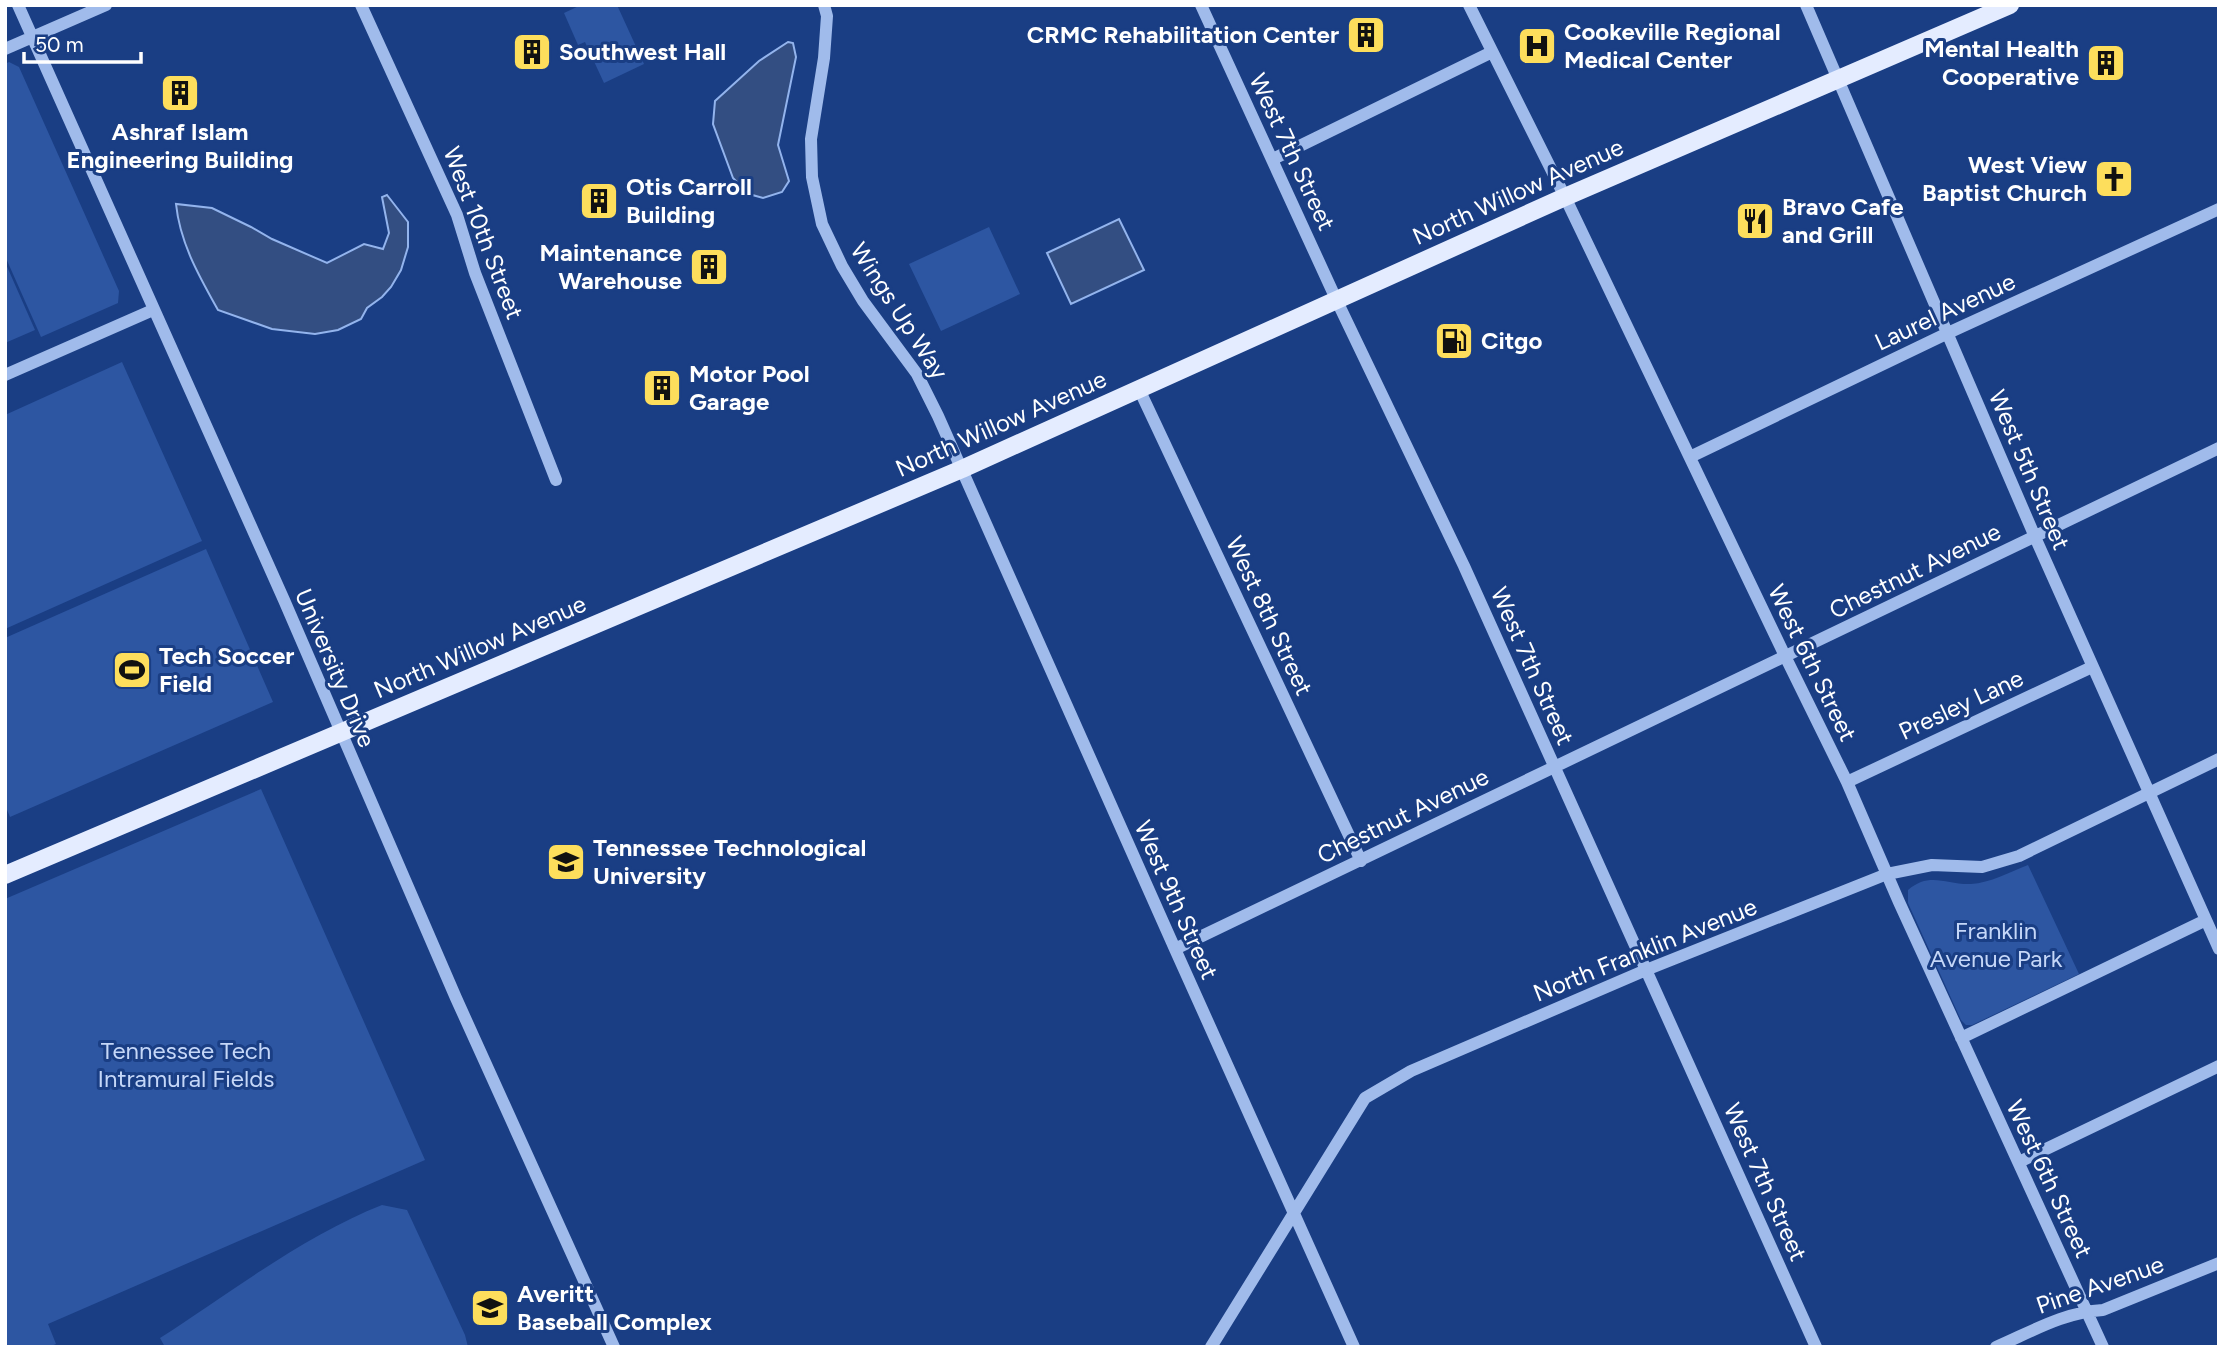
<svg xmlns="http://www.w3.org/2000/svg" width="2224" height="1352" font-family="Figtree,sans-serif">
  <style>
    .green { fill: #2d56a2 }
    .water { fill: #334e82; stroke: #93b4ed; stroke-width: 2 }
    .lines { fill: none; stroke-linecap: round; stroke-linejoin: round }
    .minor { stroke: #a0bbeb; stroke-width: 12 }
    .major { stroke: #e4ecff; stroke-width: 18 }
    .labels { text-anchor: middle; stroke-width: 6; stroke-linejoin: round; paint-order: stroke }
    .poi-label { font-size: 24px; font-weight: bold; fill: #fff; stroke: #1a3e84; text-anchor: start }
    .street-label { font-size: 24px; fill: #fff; stroke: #1a3e84 }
    .park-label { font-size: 24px; fill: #c5d7f8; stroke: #1a3e84 }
  </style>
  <rect width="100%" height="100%" fill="#1a3e84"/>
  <!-- green -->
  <path class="green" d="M581,5H617L644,64L604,83L585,42L578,45L564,13Z
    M9,62L19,67L119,291L118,303L41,337L5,256V64Z
    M989,227L1020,294L941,331L909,264Z
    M5,262L35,330L5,343Z
    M122,362L202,541L5,629V415Z
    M206,549L273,702L10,817L5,805V638Z
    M261,789L425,1160L48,1324L56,1344L49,1347H5V899Z
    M2028,865L2079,974L1972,1025H1966L1961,1020L1908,903V890C1930,871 1946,885 1971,884C1990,883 2010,872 2028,865Z
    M382,1205L407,1210L465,1335L468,1347H165L160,1338C228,1294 307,1234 382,1205Z"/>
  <!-- water -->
  <path class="water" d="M788,42L793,43L796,57L778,145L789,181L782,192L763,198L749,194L733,178L713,124L715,101L759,61Z
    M387,195L408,222V247L401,270L391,287L382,297L367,308L361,319L338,330L315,334L272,329L218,310C199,276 180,243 176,204L212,208L251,227L272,239L327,263L364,244L383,249L389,233L382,197Z
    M1119,219L1144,270L1071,304L1047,253Z"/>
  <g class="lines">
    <!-- minor -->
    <path class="minor" d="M18,5L284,600L456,998L614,1347
      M361,5L457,215L475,273L556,480
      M824,5L827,16L824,58L811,139L812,177L822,224L842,266L863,301L917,374L938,416L1175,949L1354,1347
      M1201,5L1336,299L1464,566L1816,1347
      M1469,5L1565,197L1785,656L1847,782L1899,902L2103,1347
      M1806,5L2035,537L2219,949
      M5,49L106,5
      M1273,159L1492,52
      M5,375L153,310
      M1139,389L1361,861
      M1690,457L1948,333L2219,209
      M1847,782L2092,667
      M1175,949L2219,448
      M1961,1038L2206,920
      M2019,1162L2219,1066
      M1211,1347L1365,1098L1411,1071L1646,970L1887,874L1932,865L1982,867L2019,856L2219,759
      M1996,1347C2031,1332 2064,1312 2103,1310L2219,1263"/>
    <!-- major -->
    <path class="major" d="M5,875L962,469L1565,197L2010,5"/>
  </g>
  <!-- icons -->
  <defs>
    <g id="building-square" transform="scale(2.0125)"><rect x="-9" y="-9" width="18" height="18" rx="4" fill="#fdde5c" stroke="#1a3e84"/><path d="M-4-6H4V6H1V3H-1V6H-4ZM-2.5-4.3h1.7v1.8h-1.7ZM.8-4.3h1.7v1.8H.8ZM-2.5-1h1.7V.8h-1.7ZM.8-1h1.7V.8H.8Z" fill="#111"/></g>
    <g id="hospital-square" transform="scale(2.0125)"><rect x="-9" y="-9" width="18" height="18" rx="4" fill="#fdde5c" stroke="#1a3e84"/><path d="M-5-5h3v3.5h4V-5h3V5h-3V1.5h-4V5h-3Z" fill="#111"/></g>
    <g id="church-square" transform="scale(2.0125)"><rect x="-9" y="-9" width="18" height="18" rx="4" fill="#fdde5c" stroke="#1a3e84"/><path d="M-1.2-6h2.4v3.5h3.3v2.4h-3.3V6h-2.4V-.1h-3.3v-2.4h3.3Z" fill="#111"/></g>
    <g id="restaurant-square" transform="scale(2.0125)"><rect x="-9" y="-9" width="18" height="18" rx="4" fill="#fdde5c" stroke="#1a3e84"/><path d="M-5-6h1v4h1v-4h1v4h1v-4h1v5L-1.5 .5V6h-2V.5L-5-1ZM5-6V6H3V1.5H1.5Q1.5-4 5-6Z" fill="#111"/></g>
    <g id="fuel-square" transform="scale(2.0125)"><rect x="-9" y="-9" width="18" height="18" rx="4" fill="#fdde5c" stroke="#1a3e84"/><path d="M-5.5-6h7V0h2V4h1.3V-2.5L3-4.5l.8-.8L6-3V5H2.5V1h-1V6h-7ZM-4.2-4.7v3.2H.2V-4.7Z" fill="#111"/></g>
    <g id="stadium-square" transform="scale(2.0125)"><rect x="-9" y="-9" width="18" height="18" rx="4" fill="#fdde5c" stroke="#1a3e84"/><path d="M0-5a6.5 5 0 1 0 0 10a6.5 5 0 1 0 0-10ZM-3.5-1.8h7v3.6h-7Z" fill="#111"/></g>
    <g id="university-square" transform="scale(2.0125)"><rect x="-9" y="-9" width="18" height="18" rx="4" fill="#fdde5c" stroke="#1a3e84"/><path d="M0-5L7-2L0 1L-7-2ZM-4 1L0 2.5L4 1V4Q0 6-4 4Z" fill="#111"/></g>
  </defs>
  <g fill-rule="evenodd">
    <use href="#building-square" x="1366" y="35"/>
    <use href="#hospital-square" x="1537" y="46"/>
    <use href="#building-square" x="532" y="52"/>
    <use href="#building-square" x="2106" y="63"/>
    <use href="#building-square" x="180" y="93"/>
    <use href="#church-square" x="2114" y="179"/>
    <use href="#building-square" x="599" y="201"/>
    <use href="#restaurant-square" x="1755" y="221"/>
    <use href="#building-square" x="709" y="267"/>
    <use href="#fuel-square" x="1454" y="341"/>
    <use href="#building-square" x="662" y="388"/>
    <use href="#stadium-square" x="132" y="670"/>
    <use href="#university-square" x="566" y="862"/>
    <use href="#university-square" x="490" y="1308"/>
  </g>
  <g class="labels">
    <!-- poi labels -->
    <g class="poi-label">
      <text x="1564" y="40">Cookeville Regional<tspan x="1564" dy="28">Medical Center</tspan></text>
      <text x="1339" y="43" text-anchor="end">CRMC Rehabilitation Center</text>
      <text x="2079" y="57" text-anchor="end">Mental Health<tspan x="2079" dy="28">Cooperative</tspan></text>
      <text x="559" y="60">Southwest Hall</text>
      <text x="180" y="140" text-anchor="middle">Ashraf Islam<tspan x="180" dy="28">Engineering Building</tspan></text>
      <text x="2087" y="173" text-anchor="end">West View<tspan x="2087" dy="28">Baptist Church</tspan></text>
      <text x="626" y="195">Otis Carroll<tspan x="626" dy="28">Building</tspan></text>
      <text x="1782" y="215">Bravo Cafe<tspan x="1782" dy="28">and Grill</tspan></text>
      <text x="682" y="261" text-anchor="end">Maintenance<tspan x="682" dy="28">Warehouse</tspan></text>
      <text x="1481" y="349">Citgo</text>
      <text x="689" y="382">Motor Pool<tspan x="689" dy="28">Garage</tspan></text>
      <text x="159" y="664">Tech Soccer<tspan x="159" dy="28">Field</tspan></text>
      <text x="593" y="856">Tennessee Technological<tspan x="593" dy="28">University</tspan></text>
      <text x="517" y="1302">Averitt<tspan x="517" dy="28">Baseball Complex</tspan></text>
    </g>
    <!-- street labels -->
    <g class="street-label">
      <text transform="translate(1292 152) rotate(65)" y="8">West 7th Street</text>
      <text transform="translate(1518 192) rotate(-24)" y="8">North Willow Avenue</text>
      <text transform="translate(483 233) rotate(69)" y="8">West 10th Street</text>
      <text transform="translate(899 311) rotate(57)" y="8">Wings Up Way</text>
      <text transform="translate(1945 312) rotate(-25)" y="8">Laurel Avenue</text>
      <text transform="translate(1001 424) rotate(-24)" y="8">North Willow Avenue</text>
      <text transform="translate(2029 470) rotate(67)" y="8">West 5th Street</text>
      <text transform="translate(1915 571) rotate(-26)" y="8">Chestnut Avenue</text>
      <text transform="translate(1269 616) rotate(65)" y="8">West 8th Street</text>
      <text transform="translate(480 647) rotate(-23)" y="8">North Willow Avenue</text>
      <text transform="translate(1812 663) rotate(64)" y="8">West 6th Street</text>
      <text transform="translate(1532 666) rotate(66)" y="8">West 7th Street</text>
      <text transform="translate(335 668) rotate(67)" y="8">University Drive</text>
      <text transform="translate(1961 705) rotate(-25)" y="8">Presley Lane</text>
      <text transform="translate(1403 816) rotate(-26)" y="8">Chestnut Avenue</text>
      <text transform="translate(1176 900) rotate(66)" y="8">West 9th Street</text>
      <text transform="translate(1645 950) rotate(-22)" y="8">North Franklin Avenue</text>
      <text transform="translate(2049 1179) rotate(65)" y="8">West 6th Street</text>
      <text transform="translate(1765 1182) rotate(66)" y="8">West 7th Street</text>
      <text transform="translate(2100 1285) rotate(-19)" y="8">Pine Avenue</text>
    </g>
    <!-- park labels -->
    <g class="park-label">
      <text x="1996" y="939">Franklin<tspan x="1996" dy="28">Avenue Park</tspan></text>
      <text x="186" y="1059">Tennessee Tech<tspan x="186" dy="28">Intramural Fields</tspan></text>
    </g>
  </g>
  <!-- border -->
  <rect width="2224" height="1352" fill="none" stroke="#ffffff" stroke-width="14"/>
  <!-- scale -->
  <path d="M24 52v10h117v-10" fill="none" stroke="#ffffff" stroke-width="3.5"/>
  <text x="35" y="52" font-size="21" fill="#ffffff" stroke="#1a3e84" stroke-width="5" paint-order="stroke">50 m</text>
</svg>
